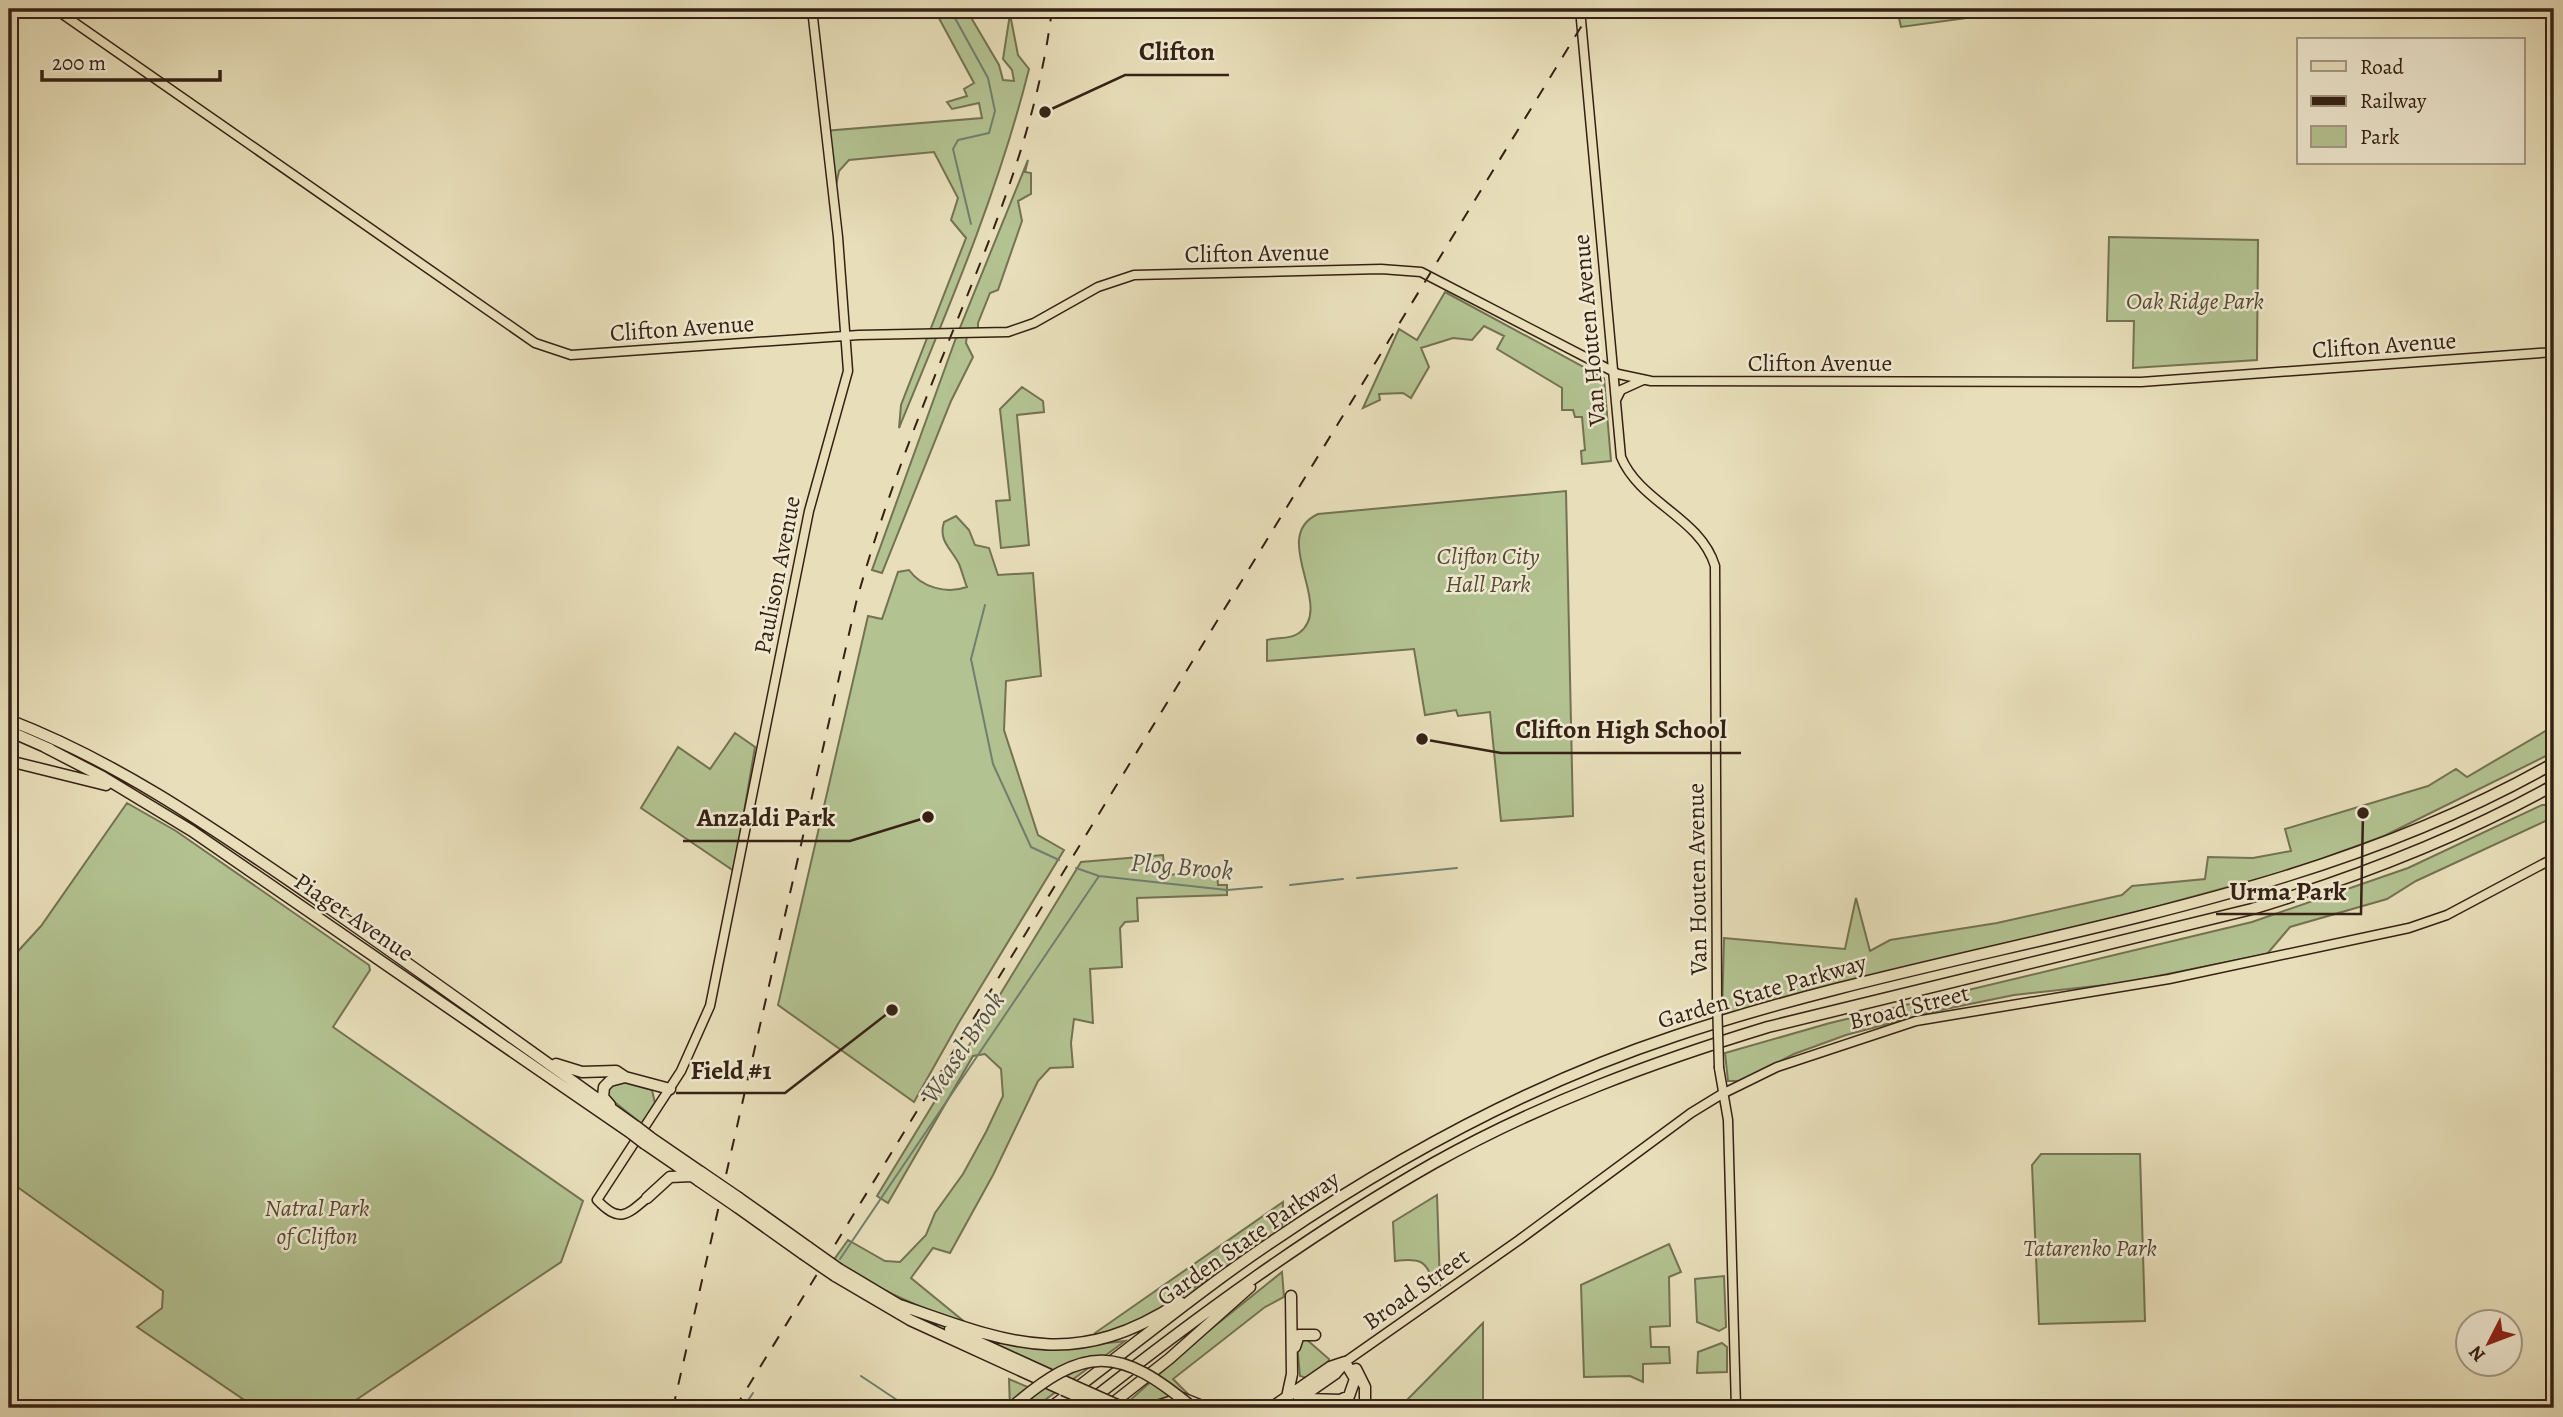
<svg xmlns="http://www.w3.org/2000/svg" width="2563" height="1417" font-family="Alegreya,serif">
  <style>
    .green { fill: #b3c291; stroke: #747252; stroke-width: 2 }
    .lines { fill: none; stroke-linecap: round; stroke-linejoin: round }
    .stream { stroke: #707f6f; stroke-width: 2 }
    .major-casing { stroke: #352114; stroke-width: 11 }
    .highway-casing { stroke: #352114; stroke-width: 13 }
    .major { stroke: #e8dfba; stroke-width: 8 }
    .highway { stroke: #e8dfba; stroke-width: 10 }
    .rail { stroke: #352114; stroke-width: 2; stroke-dasharray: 12 12; stroke-linecap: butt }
    .major-bridge-casing { stroke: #352114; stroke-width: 11; stroke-linecap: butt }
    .highway-bridge-casing { stroke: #352114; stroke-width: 13; stroke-linecap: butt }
    .major-bridge { stroke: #e8dfba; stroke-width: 8 }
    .highway-bridge { stroke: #e8dfba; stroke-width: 10 }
    .labels { text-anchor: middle; stroke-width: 5; stroke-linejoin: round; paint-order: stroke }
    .street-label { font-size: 24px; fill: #352114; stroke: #f0ead2 }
    .park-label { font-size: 24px; font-style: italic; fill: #544933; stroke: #f0ead2 }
    .water-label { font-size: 26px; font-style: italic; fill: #535042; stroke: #f0ead2 }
    .leader { fill: none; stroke: #352114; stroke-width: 2.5 }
    .callout-dot { fill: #352114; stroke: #f0ead2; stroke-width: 2.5 }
    .callout-label { font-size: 26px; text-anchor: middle; font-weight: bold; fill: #352114; stroke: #f0ead2; stroke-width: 5; stroke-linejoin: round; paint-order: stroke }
  </style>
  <rect width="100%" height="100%" fill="#e8dfba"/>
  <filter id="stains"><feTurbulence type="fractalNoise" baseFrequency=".00286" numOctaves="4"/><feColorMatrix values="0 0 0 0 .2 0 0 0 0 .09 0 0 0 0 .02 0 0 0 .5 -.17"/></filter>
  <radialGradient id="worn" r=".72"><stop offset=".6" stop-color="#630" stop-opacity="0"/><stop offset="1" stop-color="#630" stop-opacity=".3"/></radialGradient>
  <!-- green -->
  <path class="green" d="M934,9H966L999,65L1003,80L1014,81L1012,70L1003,59L1010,14L1018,55L1029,69C998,193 948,309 899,428L901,405L966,238L951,220L958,198L934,152L849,160L839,171L833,200L824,131L982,118L979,103L952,109L947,102L967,96L964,89L974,83Z
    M1897,9H2033L1901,27Z
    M1028,160L1025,172L1031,173V194L1018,201L1022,221L998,290L990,293L978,323V335H967L966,343L973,357L951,401L882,573L872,570L957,335Z
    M2109,237L2258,240L2257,360L2133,368L2134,321H2107Z
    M1445,292L1604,378L1611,461L1582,464L1581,451L1585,450L1582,417H1575L1573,410H1562V388L1497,349L1504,336L1484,326L1472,340L1453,338L1421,348L1429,367L1411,398L1403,393L1379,394L1380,400L1363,408L1399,329L1417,340Z
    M1022,387L1043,401L1044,412L1017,415L1029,545L1001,548L996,501L1010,500L1000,409Z
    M1566,491L1573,816L1501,821L1490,712L1458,716L1456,710L1425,715L1414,649L1267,661V640C1277,637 1289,640 1299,633C1336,606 1268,537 1318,514Z
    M956,516L969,530L975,545L989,548L998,575L1033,573L1041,676L1006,681L1004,730L1038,835L1064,850L958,1024L914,1102L778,1005L868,616L882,619L898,572L909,570C922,588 947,594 967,587C964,580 962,571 959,564C951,548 938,541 944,522Z
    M2554,726V752L2384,836L2291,870L2129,914L1805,992L1722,1016L1724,938L1845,949L1856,898L1870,951L1890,940L1997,923L2122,895L2132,886L2205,879L2208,857L2253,858L2291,851L2285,829L2428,786L2456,769L2467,777Z
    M735,733L755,747L734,871L641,808L678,747L710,769Z
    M127,803L176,831L369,965L370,970L333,1027L583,1201L561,1262L344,1408H256L137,1327L162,1308L163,1291L9,1181V961L41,926Z
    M2542,805H2554V817L2416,881L2387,899L2290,927L2267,954L2123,983L2014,995L1936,1011L1846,1035L1794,1054L1740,1081H1728L1725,1053L1830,1023L2252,922L2408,868Z
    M1163,855L1165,875L1217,872L1218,885H1227V895L1137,898L1138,921L1125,922L1120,928L1122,967L1090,969L1093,1023L1074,1019L1071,1043L1073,1067L1050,1068L1038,1081L993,1175L950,1253L933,1248L911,1278L966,1323C917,1308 876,1288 833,1261L848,1240L885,1261L900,1262L926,1235L935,1213L963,1174L986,1132L1003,1096L1001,1069L985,1054L973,1056L888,1203L877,1196L1081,862Z
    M623,1082L652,1090L655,1103L642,1124L607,1096L610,1085Z
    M2041,1154H2140L2145,1321L2039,1324L2032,1165Z
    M1437,1195L1440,1285L1432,1282C1428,1259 1416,1258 1395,1261L1393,1222Z
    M1283,1202L1282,1231L1132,1328L1097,1338L1095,1333Z
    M1669,1244L1681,1272L1669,1277L1670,1326L1650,1327L1651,1347H1669L1670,1363L1643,1364V1382L1630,1376L1584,1377L1581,1285Z
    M1282,1272L1284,1297L1265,1307L1173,1379L1188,1394L1138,1408L1128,1402L1201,1337Z
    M1724,1276L1726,1327L1719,1331L1697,1322L1695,1279Z
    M1483,1323V1408H1399Z
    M1306,1339L1329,1359L1328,1364L1307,1378L1300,1376L1297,1344Z
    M983,1340L1047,1350L1125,1341L1034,1408H1010L1009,1379L1039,1392L1051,1369Z
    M1722,1343L1727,1347V1372L1697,1373L1698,1352Z"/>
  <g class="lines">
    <!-- stream -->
    <path class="stream" d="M950,9L988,78L995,111L989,133L958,140L953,149L971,224
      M985,605L971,659L993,764L1031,847L1059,860
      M1099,876L1227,890L1262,887
      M1357,878L1457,868
      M1290,885L1343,879
      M840,1259L1099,876L1076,868
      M861,1376L909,1408
      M743,1408L753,1393"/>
    <!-- major casing -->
    <g class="major-casing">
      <path id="major" d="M55,9L535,343L571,355L859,335L1008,332L1034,323L1098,287L1134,275L1381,269L1421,272L1618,374L1651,381L2141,382L2554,352
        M1580,9L1621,457C1640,503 1700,517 1715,566L1717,999
        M1616,400L1621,390L1643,380
        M1719,1068L1728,1120L1736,1408
        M647,1198C626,1216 619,1223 597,1200L681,1071L710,1006L809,511L848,371L838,237L812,9
        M1345,1362L1519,1240L1691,1113L1722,1094L1777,1067L1916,1021L2169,979L2409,928L2447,915L2554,858"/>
    </g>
    <!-- highway casing -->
    <g class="highway-casing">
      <path id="highway" d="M9,720C121,763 218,832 316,899C424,974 530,1051 637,1127
        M9,731L50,749
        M45,747L103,777L192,831L632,1134
        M9,761L106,785
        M556,1064L582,1072L616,1071L625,1077L670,1089
        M610,1105L603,1097L604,1087L610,1081L625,1077
        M650,1137L701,1172
        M645,1144L699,1181
        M647,1198L670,1177L691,1176
        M739,1198L808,1247
        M737,1207L803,1254
        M839,1269L901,1306
        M835,1276L910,1320L1063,1390
        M897,1304C1008,1343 1073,1372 1180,1302
        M950,1329L1070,1384
        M1295,1347L1299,1335H1315
        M1356,1369L1365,1387V1408
        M1287,1397L1292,1374L1291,1296
        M1299,1399L1335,1374L1345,1362
        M1109,1406L1169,1359L1250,1287
        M1050,1408C1126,1352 1198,1291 1276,1239C1400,1155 1533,1083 1675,1036C1967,938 2283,918 2554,763
        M1081,1408C1194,1319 1309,1234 1434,1163C1539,1104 1653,1062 1768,1027L2252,909C2357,877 2459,838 2554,785
        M1151,1408L1182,1398L1207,1408
        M1271,1408L1330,1367L1345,1362
        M1289,1408L1309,1399L1340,1400L1349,1396L1355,1379L1345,1362"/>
    </g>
    <!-- major -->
    <use href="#major" class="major"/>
    <!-- highway -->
    <use href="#highway" class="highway"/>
    <!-- rail -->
    <path class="rail" d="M673,1408L856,603C881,512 915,425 950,338C994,230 1038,125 1052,9
      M735,1408L1592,9"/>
    <!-- major-bridge casing -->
    <g class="major-bridge-casing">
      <path id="major-bridge" d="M1717,999L1719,1068"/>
    </g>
    <!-- highway-bridge casing -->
    <g class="highway-bridge-casing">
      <path id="highway-bridge" d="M637,1127L650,1137
        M632,1134L645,1144
        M701,1172L739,1198
        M699,1181L737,1207
        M808,1247L839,1269
        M803,1254L835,1276
        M1070,1384L1124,1408
        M1063,1390L1104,1408
        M1011,1408C1085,1344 1119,1346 1193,1408"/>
    </g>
    <!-- major-bridge -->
    <use href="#major-bridge" class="major-bridge"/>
    <!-- highway-bridge -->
    <use href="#highway-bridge" class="highway-bridge"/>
  </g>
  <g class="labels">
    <!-- street labels -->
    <g class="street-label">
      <text transform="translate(1257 253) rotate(-1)" y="8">Clifton Avenue</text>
      <text transform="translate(682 328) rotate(-4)" y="8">Clifton Avenue</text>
      <text transform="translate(1589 330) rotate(-95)" y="8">Van Houten Avenue</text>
      <text transform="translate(2384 345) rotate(-4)" y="8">Clifton Avenue</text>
      <text x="1820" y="371">Clifton Avenue</text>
      <text transform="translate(777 575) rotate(-79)" y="8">Paulison Avenue</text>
      <text transform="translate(1697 879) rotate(-91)" y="8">Van Houten Avenue</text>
      <text transform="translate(354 917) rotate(34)" y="8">Piaget Avenue</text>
      <text transform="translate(1762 991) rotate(-16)" y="8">Garden State Parkway</text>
      <text transform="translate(1909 1007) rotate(-14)" y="8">Broad Street</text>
      <text transform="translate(1248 1238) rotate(-35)" y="8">Garden State Parkway</text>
      <text transform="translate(1416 1289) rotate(-35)" y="8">Broad Street</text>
    </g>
    <!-- park labels -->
    <g class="park-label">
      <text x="2195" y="309">Oak Ridge Park</text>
      <text x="1488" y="564">Clifton City<tspan x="1488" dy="28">Hall Park</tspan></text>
      <text x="317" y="1216">Natral Park<tspan x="317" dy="28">of Clifton</tspan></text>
      <text x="2090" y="1256">Tatarenko Park</text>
    </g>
    <!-- water labels -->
    <g class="water-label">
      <text transform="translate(1182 866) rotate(5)" y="9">Plog Brook</text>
      <text transform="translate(962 1047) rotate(-56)" y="9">Weasel Brook</text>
    </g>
  </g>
  <!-- callouts -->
  <path class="leader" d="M1045 112L1125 75H1229M1422 739L1501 753H1741M928 817L850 841H683M2363 813L2361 914H2216M892 1010L785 1093H676"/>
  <g class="callout-dot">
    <circle cx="1045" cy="112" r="7"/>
    <circle cx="1422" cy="739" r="7"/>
    <circle cx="928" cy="817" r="7"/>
    <circle cx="2363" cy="813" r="7"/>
    <circle cx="892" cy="1010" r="7"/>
  </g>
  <g class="callout-label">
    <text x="1177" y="60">Clifton</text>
    <text x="1621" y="738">Clifton High School</text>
    <text x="766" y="826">Anzaldi Park</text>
    <text x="2288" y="900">Urma Park</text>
    <text x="731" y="1079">Field #1</text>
  </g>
  <!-- margin -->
  <rect width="2563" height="1417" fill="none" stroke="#e8dfba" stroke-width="35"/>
  <rect x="10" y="10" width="2542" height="1396" fill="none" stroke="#352114" stroke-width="3.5"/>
  <rect x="18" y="18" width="2528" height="1382" fill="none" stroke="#352114" stroke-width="2"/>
  <!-- legend -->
  <rect x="2297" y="38" width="228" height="126" fill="#f0ead2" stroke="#a59a86" stroke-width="2"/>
  <rect x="2311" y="61" width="35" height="10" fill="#e8dfba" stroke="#a59a86" stroke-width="2"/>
  <text x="2360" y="74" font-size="21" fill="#352114">Road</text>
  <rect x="2311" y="96" width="35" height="10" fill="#352114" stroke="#a59a86" stroke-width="2"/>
  <text x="2360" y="108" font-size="21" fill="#352114">Railway</text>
  <rect x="2311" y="126" width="35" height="21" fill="#b3c291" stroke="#a59a86" stroke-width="2"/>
  <text x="2360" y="144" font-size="21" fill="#352114">Park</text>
  <!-- north arrow -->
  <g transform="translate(2489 1343) rotate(228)"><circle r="33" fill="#f0ead2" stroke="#a59a86" stroke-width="2"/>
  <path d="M0-5L12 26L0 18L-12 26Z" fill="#8f2418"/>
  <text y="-10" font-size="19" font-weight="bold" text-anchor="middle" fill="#352114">N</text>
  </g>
  <!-- scale -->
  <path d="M42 70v10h178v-10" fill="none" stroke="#352114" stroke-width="3.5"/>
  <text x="52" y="70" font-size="21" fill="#352114" stroke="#f0ead2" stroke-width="5" paint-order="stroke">200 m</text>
  <rect width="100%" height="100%" filter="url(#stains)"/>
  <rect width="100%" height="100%" fill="url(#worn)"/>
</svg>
